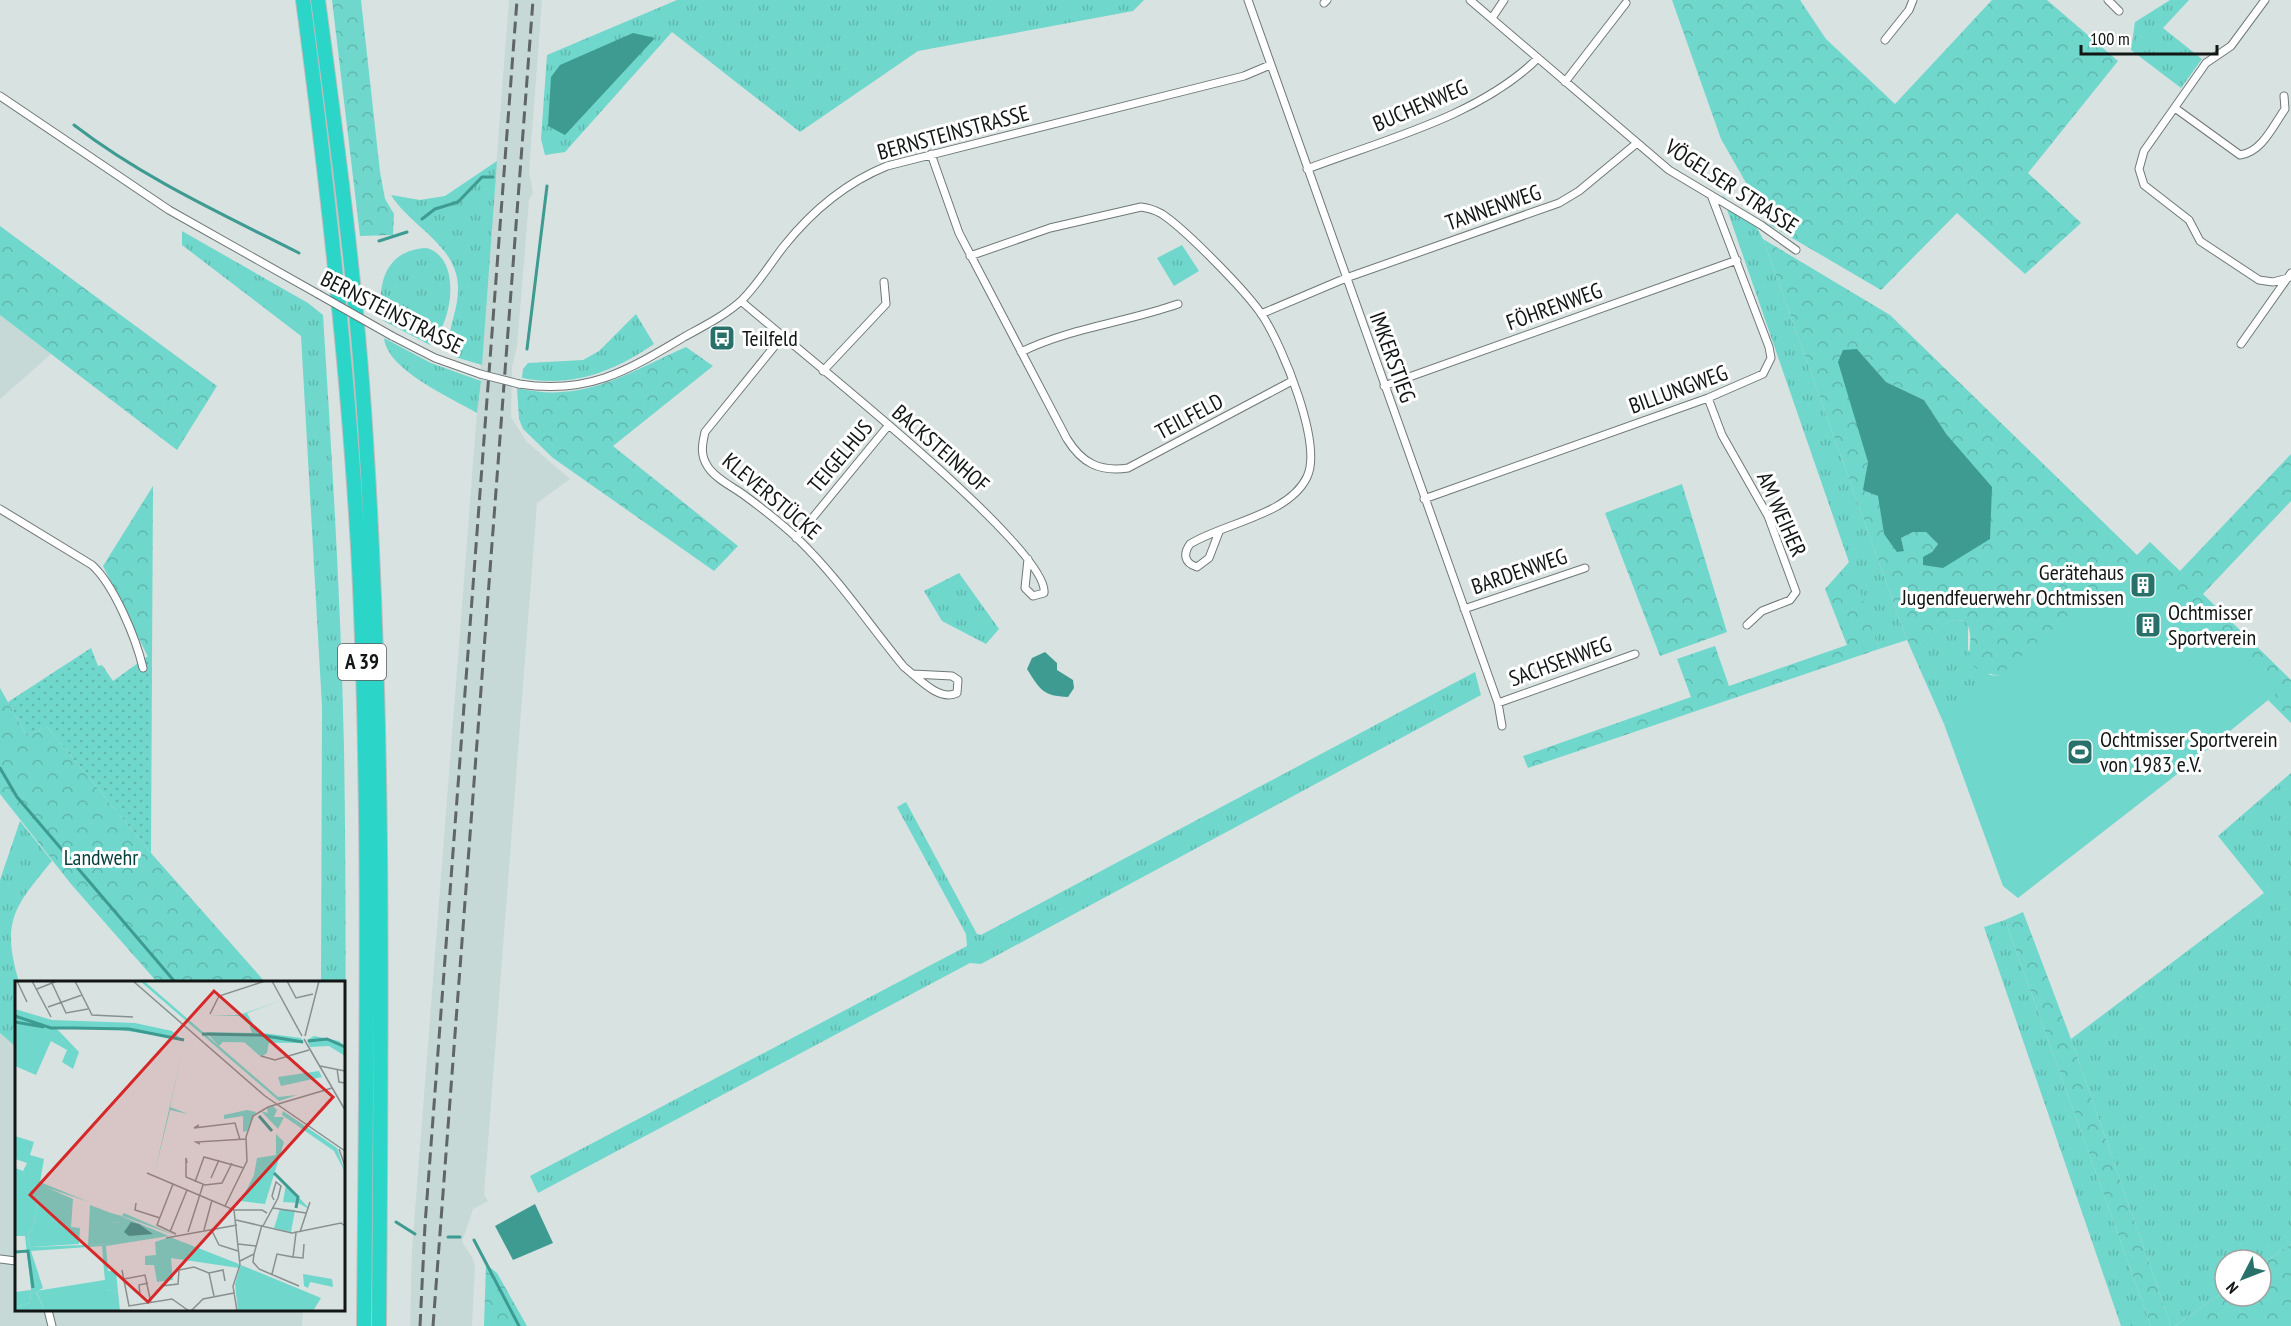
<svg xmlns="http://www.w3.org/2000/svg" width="2291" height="1326" font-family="'PT Sans Narrow',sans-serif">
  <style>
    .built { fill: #c6d9d7 }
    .grass { fill: url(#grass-tufts) }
    .forest { fill: url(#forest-crowns); fill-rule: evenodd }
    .garden { fill: url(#garden-dots) }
    .pitch { fill: #70d7cc }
    .water { fill: #3d9b92 }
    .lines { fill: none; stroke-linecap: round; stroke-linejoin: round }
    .stream { stroke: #3d9b92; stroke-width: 3 }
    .minor-casing { stroke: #6f7877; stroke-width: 9 }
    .motorway-casing { stroke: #bdbebd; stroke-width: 16 }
    .minor { stroke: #fff; stroke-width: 7 }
    .motorway { stroke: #2bd5c8; stroke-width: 14 }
    .rail { stroke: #606665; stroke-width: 3; stroke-dasharray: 12 6; stroke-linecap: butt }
    .minor-bridge-casing { stroke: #6f7877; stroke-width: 9; stroke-linecap: butt }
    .minor-bridge { stroke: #fff; stroke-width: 7 }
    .labels { text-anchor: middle; stroke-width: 6; stroke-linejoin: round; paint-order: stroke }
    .shield { fill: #fff; stroke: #595c5b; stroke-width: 1.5 }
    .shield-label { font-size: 21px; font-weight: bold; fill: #121615 }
    .street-label { font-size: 22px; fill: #121615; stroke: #fff }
    .poi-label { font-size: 22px; fill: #121615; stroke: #fff; text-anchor: start }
    .park-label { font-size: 22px; fill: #08423e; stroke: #fff }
    .inset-river { fill: none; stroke: #3d9b92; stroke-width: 3 }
    .inset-road { fill: none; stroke: #89908f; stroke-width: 1.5 }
    .view { fill: #d62828; fill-opacity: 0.15; stroke: #d62828; stroke-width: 3 }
    .inset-edge { fill: none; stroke: #121615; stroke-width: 3 }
  </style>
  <defs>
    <pattern id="grass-tufts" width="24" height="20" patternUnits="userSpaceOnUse" patternTransform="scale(1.5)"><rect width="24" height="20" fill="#70d7cc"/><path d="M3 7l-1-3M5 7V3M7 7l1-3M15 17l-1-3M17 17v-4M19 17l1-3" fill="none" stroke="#60b8ae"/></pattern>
    <pattern id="forest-crowns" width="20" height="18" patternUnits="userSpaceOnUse" patternTransform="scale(1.5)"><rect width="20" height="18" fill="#70d7cc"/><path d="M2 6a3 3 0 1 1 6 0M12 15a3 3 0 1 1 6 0" fill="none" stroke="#60b8ae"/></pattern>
    <pattern id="garden-dots" width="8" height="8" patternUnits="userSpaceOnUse" patternTransform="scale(1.5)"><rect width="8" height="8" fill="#70d7cc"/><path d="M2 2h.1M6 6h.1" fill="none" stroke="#60b8ae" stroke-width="1.8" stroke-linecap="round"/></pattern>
  </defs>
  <rect width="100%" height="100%" fill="#d8e2e1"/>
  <!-- built -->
  <path class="built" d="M509,0H542L529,172L533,193L529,200L517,347L512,367L511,417L527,442L570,479L537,503L484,1195L488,1201L473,1209L462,1242L472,1257L475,1265L472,1326H410L412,1250Z
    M0,315L51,354L0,399Z
    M0,1033L16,1047V1310H303L302,1326H0Z"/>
  <!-- grass -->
  <path class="grass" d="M677,0H1144L1133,11L918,51L800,132L672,32L565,152L545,155L541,139L547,55Z
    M2170,0H2189L2163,28L2202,59L2181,88L2131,50L2135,22Z
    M497,161L482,365L455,357L448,346C449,326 459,307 458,287C457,245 411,227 391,195L420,200L445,196Z
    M1722,195L1756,226L1763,239L1907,640L1926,646C1937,631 1944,616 1965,621L1968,625V650L1990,675L2001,676L1944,724L1907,640L1879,649Z
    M182,231L308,303L323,315C332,459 341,603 344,748C347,926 345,1105 344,1284V982H321L322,707L301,336L182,245Z
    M1182,245L1199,271L1174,286L1157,258Z
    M427,248C463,259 452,325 430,345L382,320C377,285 384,250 427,248Z
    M636,314L654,344C613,372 572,388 522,378L523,369L528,363L583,360L599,351Z
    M384,338L431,363L481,381L477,413C450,397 387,370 384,338Z
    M959,573L999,629L986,644L942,621L924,591Z
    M1475,672L1481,695L981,964L970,963L538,1193L530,1176L967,946L966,934L897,807L906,802L977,934L981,935Z
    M2291,773V1244L2261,1265V1260H2225V1291L2175,1326H2171L2071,1039L2264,893L2218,836Z
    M20,821L52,861C14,907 1,921 19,982H16V1047L0,1033V880Z
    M2005,920L2151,1326H2121L1984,927Z"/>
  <!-- forest -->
  <path class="forest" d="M332,0H361L380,172L385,199L394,214L393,235L360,236Z
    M1672,0H1800L1826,39L1895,104L1992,0H2047L2118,61L2028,173L2081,223L2025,274L1957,213L1881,290L1770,225L1721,139Z
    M0,226L217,386L177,450L0,315Z
    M1763,239L1890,315L2137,555L2150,542L2180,571L2291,454V501L2203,594L2291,680V723L2268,700L2277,692L2137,556L2001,676C1948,669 1982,644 1965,621C1944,616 1937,632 1926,646L1916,648L1907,640ZM1857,349L1886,382L1924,400L1947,435L1943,568L1932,552L1938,544L1926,532H1913L1901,538L1904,551L1884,534L1879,496L1864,490L1868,462Z
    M686,347L713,366L613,446L738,546L714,571L553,458L523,429L519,419L517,388C584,404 627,373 686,347Z
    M1682,484L1727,632L1660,656L1605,513Z
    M153,486L152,665L103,566Z
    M1850,561L1879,649L1528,768L1523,756L1691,697L1677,659L1715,646L1729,686L1847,645L1825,589Z
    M0,688L27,736L47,727L151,853L265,982H157L71,884L0,794Z
    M2023,912L2071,1039L2171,1326H2151L2005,920Z
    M2291,1244V1326H2175L2225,1291V1296H2261V1265Z
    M486,1264L497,1273L527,1326H484Z"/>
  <!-- garden -->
  <path class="garden" d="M91,648L98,666L102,665L113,681L148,656L152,665L151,853L47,727L27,736L8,702Z"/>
  <!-- pitch -->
  <path class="pitch" d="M2137,555L2278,692L2171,779L2018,898L2003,886L1944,724Z"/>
  <!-- water -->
  <path class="water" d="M633,33L655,38L565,135L548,126L551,77L560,65Z
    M1857,349L1886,382L1924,400L1947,435L1992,487L1990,539L1943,568L1923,565V557L1932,552L1938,544L1926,532H1913L1901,538L1904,551L1897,552L1884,534L1878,496L1863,490L1868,462L1838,362L1843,350Z
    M1045,652L1057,663V670L1073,680L1074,688L1068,697C1043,696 1040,690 1027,669L1032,658Z
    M535,1204L553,1243L513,1260L495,1226Z"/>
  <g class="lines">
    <!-- stream -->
    <path class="stream" d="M74,125C143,178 222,214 299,253
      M422,219L435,209L458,202L482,177H493
      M379,241L407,232
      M527,349L547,186
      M0,768L17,797L175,982
      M396,1222L415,1234
      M448,1237H460
      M474,1240L519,1326"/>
    <!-- minor casing -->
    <g class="minor-casing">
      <path id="minor" d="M1248,0L1498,703L1502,726
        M1470,0L1669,170L1761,225L1796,250
        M2108,0L2119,11
        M2265,0L2231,46L2206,63L2144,151L2139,169L2144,185L2189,220L2200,241L2259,280L2273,282L2288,278
        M1324,3L1327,0
        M1492,18L1504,0
        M1885,40L1909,10L1913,0
        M1565,82L1626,3
        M0,96L169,210L318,294
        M2175,108L2240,155C2262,152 2273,126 2285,109L2284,96
        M931,154L959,233L1067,439C1082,463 1099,472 1128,468L1292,381
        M1307,169C1383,140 1480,116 1538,58
        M970,256L1050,228L1141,207C1149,208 1155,210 1162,214C1186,230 1246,291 1262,315C1282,345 1323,444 1307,477C1289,515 1224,523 1190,544C1183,554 1184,563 1197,567L1209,558L1219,532
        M741,301C785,340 1051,548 1044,593L1033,596L1025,588L1028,559
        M1261,314L1346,278L1559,203L1579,191L1637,143
        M392,336L435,358L480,374
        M782,337L705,432C702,445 700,455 708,467C716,479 733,487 744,495C763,509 781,523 798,539C840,580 867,622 904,667C917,677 939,702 957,693L958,680L952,676L913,674
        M2241,344L2291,273
        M1021,352C1070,328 1127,322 1178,304
        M823,371L886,304L884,282
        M519,384C588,395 627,371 684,337C704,326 726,315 742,300C758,284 770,264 784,246C812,211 845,183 887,166L1244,76L1270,65
        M1384,386L1737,260
        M1708,398L1722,435L1768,516L1796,592L1790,600L1762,611L1747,625
        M1424,499L1708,398L1763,374L1771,358L1769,347L1711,195
        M0,509L92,565C114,585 136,638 143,668
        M796,538L888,426
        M1464,609L1585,568
        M1498,703L1635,654
        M0,1259L16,1261
        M48,1310L52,1326"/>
    </g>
    <!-- motorway casing -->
    <g class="motorway-casing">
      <path id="motorway" d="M303,0C328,188 349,375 359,565C371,818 366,1072 364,1326
        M318,0C337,141 356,283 365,425C385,725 381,1025 379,1326"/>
    </g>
    <!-- minor -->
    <use href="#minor" class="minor"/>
    <!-- motorway -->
    <use href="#motorway" class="motorway"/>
    <!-- rail -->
    <path class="rail" d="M420,1326L425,1225L517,0
      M433,1326L533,0"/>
    <!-- minor-bridge casing -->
    <g class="minor-bridge-casing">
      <path id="minor-bridge" d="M318,294L392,336
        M480,374L519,384"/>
    </g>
    <!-- minor-bridge -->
    <use href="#minor-bridge" class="minor-bridge"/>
  </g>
  <!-- icons -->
  <defs>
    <g id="bus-square" transform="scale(1.35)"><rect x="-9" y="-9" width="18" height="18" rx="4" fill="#28706a" stroke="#fff"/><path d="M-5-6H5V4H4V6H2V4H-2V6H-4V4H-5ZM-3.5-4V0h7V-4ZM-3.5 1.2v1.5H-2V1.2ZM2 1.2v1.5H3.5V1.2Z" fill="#fff"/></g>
    <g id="building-square" transform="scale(1.35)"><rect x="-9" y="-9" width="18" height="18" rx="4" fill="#28706a" stroke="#fff"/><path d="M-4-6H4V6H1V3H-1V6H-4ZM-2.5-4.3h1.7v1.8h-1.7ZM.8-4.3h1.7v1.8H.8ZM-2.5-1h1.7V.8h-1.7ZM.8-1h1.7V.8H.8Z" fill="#fff"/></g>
    <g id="stadium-square" transform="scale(1.35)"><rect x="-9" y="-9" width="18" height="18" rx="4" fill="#28706a" stroke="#fff"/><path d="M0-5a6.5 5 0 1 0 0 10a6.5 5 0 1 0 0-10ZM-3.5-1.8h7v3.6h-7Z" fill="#fff"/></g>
  </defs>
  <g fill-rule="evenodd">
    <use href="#bus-square" x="722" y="338"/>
    <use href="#building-square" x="2143" y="585"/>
    <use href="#building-square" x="2148" y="625"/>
    <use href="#stadium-square" x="2080" y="752"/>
  </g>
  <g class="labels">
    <!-- shield labels -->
    <rect class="shield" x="338" y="644" width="48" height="36" rx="4.5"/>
    <g class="shield-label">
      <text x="362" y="669">A 39</text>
    </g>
    <!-- street labels -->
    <g class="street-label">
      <text transform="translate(1420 105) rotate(-23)" y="8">BUCHENWEG</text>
      <text transform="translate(953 132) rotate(-15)" y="8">BERNSTEINSTRASSE</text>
      <text transform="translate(1732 186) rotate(33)" y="8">VÖGELSER STRASSE</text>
      <text transform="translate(1493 207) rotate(-19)" y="8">TANNENWEG</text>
      <text transform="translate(1554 306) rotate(-20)" y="8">FÖHRENWEG</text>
      <text transform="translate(392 312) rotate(27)" y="8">BERNSTEINSTRASSE</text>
      <text transform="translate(1393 357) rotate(70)" y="8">IMKERSTIEG</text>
      <text transform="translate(1678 389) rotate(-20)" y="8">BILLUNGWEG</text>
      <text transform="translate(1189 416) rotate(-28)" y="8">TEILFELD</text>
      <text transform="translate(941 448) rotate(41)" y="8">BACKSTEINHOF</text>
      <text transform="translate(840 456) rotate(-50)" y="8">TEIGELHUS</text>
      <text transform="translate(772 496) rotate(40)" y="8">KLEVERSTÜCKE</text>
      <text transform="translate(1782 514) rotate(66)" y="8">AM WEIHER</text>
      <text transform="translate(1519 571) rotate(-19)" y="8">BARDENWEG</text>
      <text transform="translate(1560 661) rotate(-20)" y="8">SACHSENWEG</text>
    </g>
    <!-- poi labels -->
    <g class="poi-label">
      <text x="742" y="346">Teilfeld</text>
      <text x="2124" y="580" text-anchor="end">Gerätehaus<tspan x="2124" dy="25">Jugendfeuerwehr Ochtmissen</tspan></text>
      <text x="2168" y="620">Ochtmisser<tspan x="2168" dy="25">Sportverein</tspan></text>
      <text x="2100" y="747">Ochtmisser Sportverein<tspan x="2100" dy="25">von 1983 e.V.</tspan></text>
    </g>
    <!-- park labels -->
    <g class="park-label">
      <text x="101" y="865">Landwehr</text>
    </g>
  </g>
  <!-- overview -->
  <g transform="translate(15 981)">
    <rect width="330" height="330" fill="#d8e2e1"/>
    <path d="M125,0H129L263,116L282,114L264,120ZM265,20L232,32L243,52H237L234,43L224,35H194L224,34ZM0,37L42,48L64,71L58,88L47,81L52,69L36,60L21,94L0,85ZM168,68L155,126L173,133L155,129L139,194ZM258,125L262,129L259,136H269L263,148L246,130L253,132L252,127ZM261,153L269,161L250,223L226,220L239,194L242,177L261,174ZM24,203L58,218L56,246L65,247L64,263L15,266L13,254L19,244ZM271,203L292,225L294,228L283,222L268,221ZM96,232L107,235L109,232L162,255L107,235L104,242L96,241ZM89,290H101L103,311L92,309L83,323L60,330H30L21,310L90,299ZM16,309L15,322L0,326V311Z" fill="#70d7cc"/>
    <path d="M0,28L37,39L120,42L157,50L166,58L92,47L36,48L0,37ZM191,51L248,52L286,57L289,62L208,61L204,65ZM299,55L324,60L330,65V75L314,65L295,66L292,59ZM304,90L307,96L266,105L263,96ZM232,129L241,131L232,150L228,151V135L209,138V134ZM268,130L322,167L330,191L319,170L267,134ZM0,155L19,161L15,174L29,178L25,201L74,221L24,204L19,244L13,254L15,266L96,263V241L104,242L106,235L154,255L91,265L93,290H89L87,265L16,270L28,307L21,311L30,330H0V326L15,322L16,308L10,255H0V187L8,190L12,182L0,178ZM265,228L280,229L276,251L259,247ZM155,256L224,283V287L156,277L158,299L142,301L139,284H130V275L141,274L140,261ZM226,284L306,317L298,330H223L220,303ZM288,293L317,298L318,306L295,301L293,307L289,305ZM92,309L103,311L105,330H60L71,323H82L84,313Z" fill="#70d7cc"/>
    <path d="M229,61H254L252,72L246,76Z" fill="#70d7cc"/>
    <path d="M75,224L96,232V263L73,264Z" fill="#70d7cc"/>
    <path d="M116,241L124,243L138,253L114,255L109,251Z" fill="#3d9b92"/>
    <path class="inset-river" d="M0,35L36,47H59M0,41L29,46M59,47L114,48L169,59M187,53L245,54L288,61M293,60L312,58L330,66M244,135L257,150M259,192L283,216L281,227M0,271L13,270L18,307"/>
    <path class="inset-road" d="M2,0L12,21M17,0L36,36M36,0L51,32L73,28M60,0L77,34L118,36M118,0L250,115L330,170M257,0L287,55M272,0L281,17L298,13M22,8L42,0M33,26L67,14M195,33L204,15L250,0M290,55L304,0M289,58L330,129M246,75L260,79L294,69M305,85L330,90M322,88L324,101L330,102M184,144L179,147L220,142L225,159M185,163L181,161L231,158M324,168L330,185M172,182L171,177V196L190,204L207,202L217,182M132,192L219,229H247L252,232M196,197L204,179M180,201L189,176L229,187M158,203L142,244L161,253M121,222L120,229L145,237M210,225L232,180L231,156L238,135L253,126L317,107M258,227L291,232M219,229L225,284L218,305L222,330M221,239L277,252L326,242L330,245M248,245L263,217L266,205L261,201L257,215L259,219M196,248L204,264L223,270M189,249L197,219M155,251L172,209M173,251L188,204M285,251L295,221M151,257L222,244M223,263L241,265M239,273L238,281L244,288L284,305M278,276L288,277L289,263M225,280L239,273L247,244M107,289L114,325L157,318L174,330M194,292L208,289L210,300M257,293L262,273L278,276L281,252M109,298L130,294L136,322M146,305L163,303L164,289L179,286L194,292L199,315M125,313L124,304L133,302M176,330L188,318L219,312"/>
    <path class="view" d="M199,10L318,116L133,321L15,214Z"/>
    <rect width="330" height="330" class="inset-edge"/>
  </g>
  <!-- north arrow -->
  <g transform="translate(2243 1278) rotate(228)"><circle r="28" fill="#ffffff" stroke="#a0a2a1" stroke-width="1.5"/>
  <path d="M0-4.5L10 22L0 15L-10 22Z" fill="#28706a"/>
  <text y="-9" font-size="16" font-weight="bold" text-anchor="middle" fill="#121615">N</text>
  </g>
  <!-- scale -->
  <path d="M2081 45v9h136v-9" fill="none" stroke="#121615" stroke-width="3"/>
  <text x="2090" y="45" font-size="18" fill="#121615" stroke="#ffffff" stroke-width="4.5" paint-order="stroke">100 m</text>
</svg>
